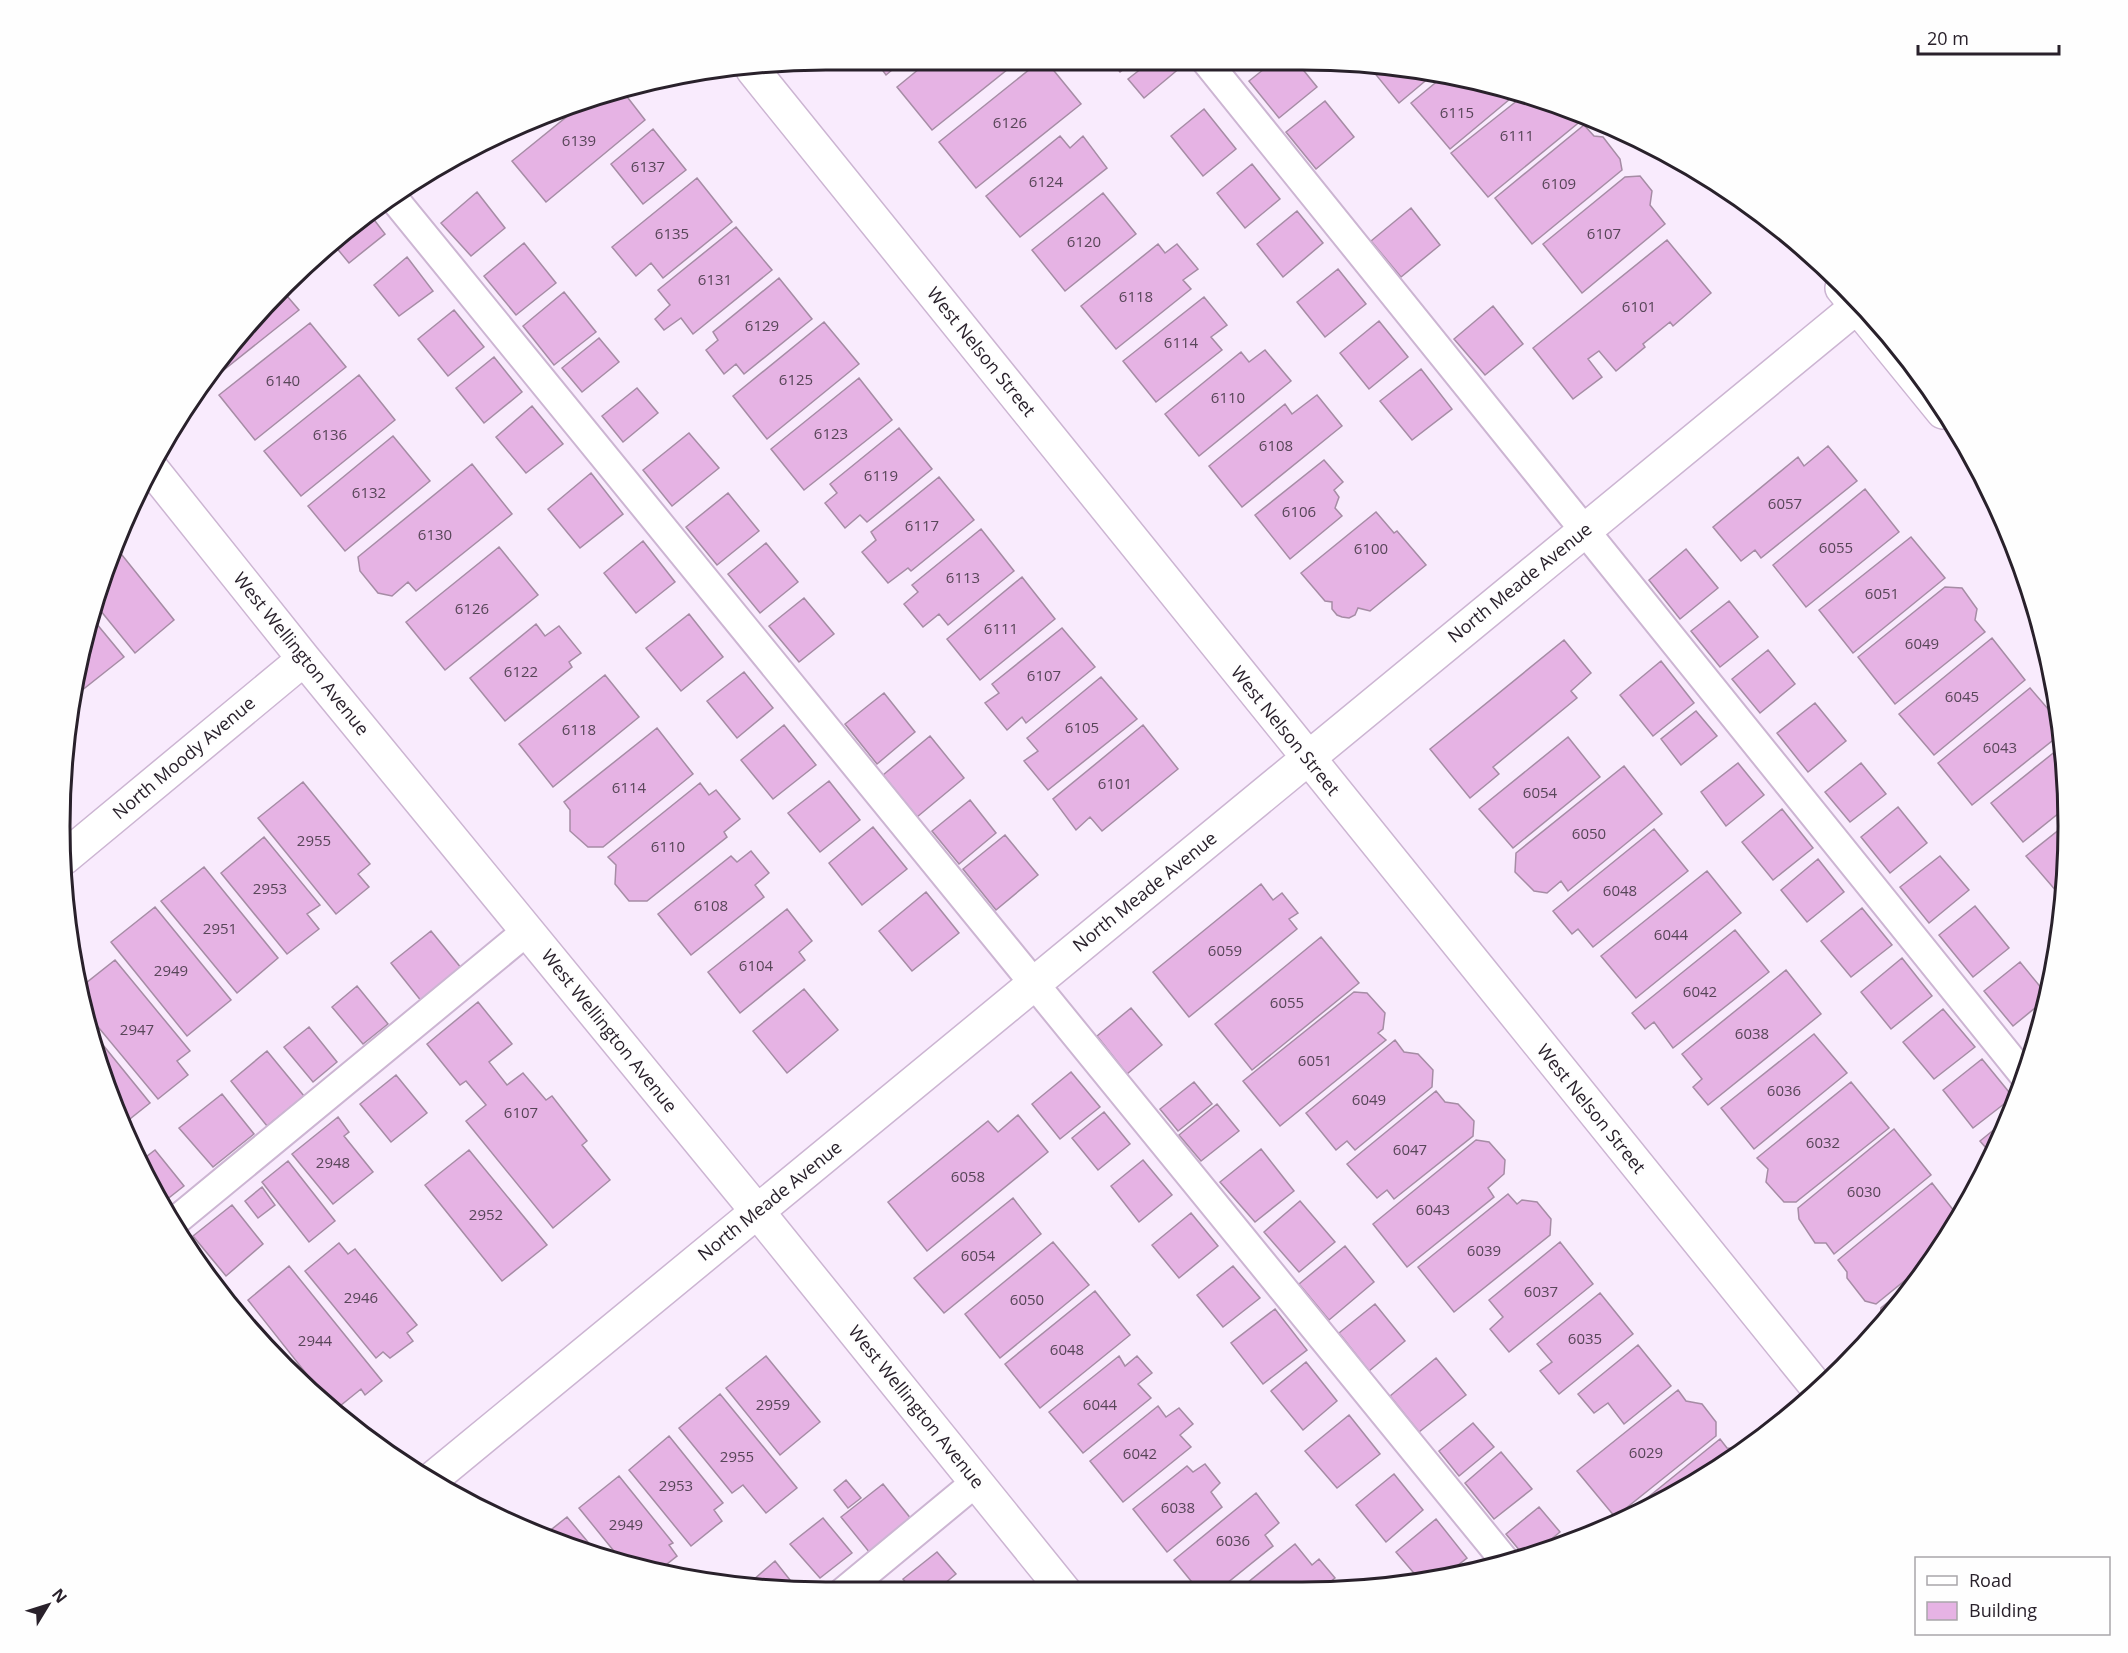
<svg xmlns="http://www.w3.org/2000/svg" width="2128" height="1653" font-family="'Open Sans',sans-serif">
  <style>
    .building { fill: #e6b3e4; stroke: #a68ca5; stroke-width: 1.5 }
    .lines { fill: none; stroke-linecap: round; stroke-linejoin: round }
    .lane-casing { stroke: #ccb5d2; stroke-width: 32 }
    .street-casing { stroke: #ccb5d2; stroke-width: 36 }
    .lane { stroke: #fff; stroke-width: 28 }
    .street { stroke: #fff; stroke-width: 33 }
    .labels { text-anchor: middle; stroke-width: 4.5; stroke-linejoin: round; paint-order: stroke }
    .number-label { font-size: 15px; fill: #584659 }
    .street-label { font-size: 18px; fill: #29212b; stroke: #fefefe }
    .rim { fill: none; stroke: #29212b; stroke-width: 3 }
  </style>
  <rect width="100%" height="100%" fill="#f9ebfd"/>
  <!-- building -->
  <path class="building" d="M875,60H904L886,75Z
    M930,60L1018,61L932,130L897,87Z
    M1040,61H1046L1081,104L976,188L939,142Z
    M1111,61H1134L1120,72Z
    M1151,61H1176L1181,67L1144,98L1128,79Z
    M1274,61H1296L1317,87L1279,118L1249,81Z
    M1368,65L1430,77L1399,103Z
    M1440,79L1516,94L1450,149L1411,103Z
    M621,89L645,120L546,202L512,161L580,106Z
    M1523,96L1548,101L1577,114L1582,120L1488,197L1451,153Z
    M1325,101L1354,137L1316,169L1286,132Z
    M1204,109L1236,149L1203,176L1171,136Z
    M1584,125L1594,136L1603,137L1620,159L1622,170L1532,244L1495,198Z
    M653,129L686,170L643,204L611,164Z
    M1060,136L1070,148L1083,136L1107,168L1020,237L986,196Z
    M1252,164L1280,199L1245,228L1217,193Z
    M1640,176L1652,191L1650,205L1665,224L1582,293L1543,244L1625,177Z
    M697,178L732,222L663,278L651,263L636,276L612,247Z
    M477,192L505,228L471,256L441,223Z
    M1103,193L1136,234L1065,291L1032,250Z
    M1411,208L1440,245L1401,277L1371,241Z
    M1297,211L1323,243L1283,277L1257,244Z
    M372,217L385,234L349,263L335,246Z
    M736,227L772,270L693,334L681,318L664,330L655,319L670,305L658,290Z
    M1667,240L1711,293L1673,326L1670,322L1643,344L1645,347L1616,371L1599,351L1588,359L1602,377L1573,399L1533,348Z
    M524,243L556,283L516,315L484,276Z
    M1158,244L1165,253L1177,244L1198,269L1183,280L1191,289L1116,349L1081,306Z
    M407,257L433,291L399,316L374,285Z
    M1338,269L1366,304L1325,337L1297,302Z
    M779,278L812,319L744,374L736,364L724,374L706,350L718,340L713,332Z
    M281,289L299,310L215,377V376Z
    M564,292L596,332L554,365L523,326Z
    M1204,297L1227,325L1211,337L1222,350L1156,402L1123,361Z
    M1493,306L1523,344L1485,375L1454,339Z
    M454,310L484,347L448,376L418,339Z
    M1379,321L1408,357L1369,389L1340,353Z
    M824,322L859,364L767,439L733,396Z
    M310,323L346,367L255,440L219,395Z
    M599,338L619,362L582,392L562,368Z
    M1265,350L1291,381L1199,456L1165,414L1241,352L1249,362Z
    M494,357L522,392L484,423L456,388Z
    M1421,369L1452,409L1412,440L1380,401Z
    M359,375L395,420L301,496L264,451Z
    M859,378L892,420L804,490L771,449Z
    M637,388L658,413L623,442L602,416Z
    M1317,395L1342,426L1242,507L1209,466L1285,404L1292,414Z
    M532,406L563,444L526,473L496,437Z
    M899,428L932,469L867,522L860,515L845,528L825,503L837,493L830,484Z
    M689,433L719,468L672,506L643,470Z
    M393,436L430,481L345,551L308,506Z
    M1828,446L1857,481L1761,558L1755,550L1741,561L1713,527L1798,457L1804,466Z
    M1324,460L1343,482L1334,490L1339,497L1335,508L1342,516L1290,559L1255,515Z
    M472,464L512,514L416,591L408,582L392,596L378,593L360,571L358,557Z
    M591,473L623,514L580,548L548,509Z
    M939,477L974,520L911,571L908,568L888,583L862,552L876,540L871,532Z
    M1865,489L1899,532L1806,607L1773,565Z
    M728,493L759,531L717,565L686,527Z
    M1376,512L1394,533L1397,531L1426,565L1370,611L1358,608L1355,615L1349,618L1342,617L1337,615L1332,609V602L1325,601L1301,573Z
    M981,529L1014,571L948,625L939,614L923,627L904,604L918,592L912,585Z
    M1911,537L1945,578L1853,653L1819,610Z
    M643,541L675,582L636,613L604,573Z
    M766,543L798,582L760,613L728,574Z
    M499,547L538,595L445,670L406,622Z
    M1686,549L1718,588L1680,619L1649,580Z
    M118,550L174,620L135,653L96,605Z
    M1022,577L1055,619L980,680L947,639Z
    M1945,587L1962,588L1977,609L1975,620L1985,632L1895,704L1858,657Z
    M804,598L834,634L799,662L769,626Z
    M1729,601L1758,637L1720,667L1691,631Z
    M689,614L723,657L681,691L646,648Z
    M91,617L124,657L81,691L78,688L86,628Z
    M536,624L545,636L559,626L581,653L569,662L572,667L505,721L470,678Z
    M1062,628L1095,667L1026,723L1022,717L1007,730L985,703L999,693L992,684Z
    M1992,638L2025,680L1934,755L1899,714Z
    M1564,640L1591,673L1571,691L1577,698L1493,767L1499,774L1470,798L1430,749Z
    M1768,650L1795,684L1760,713L1732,679Z
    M1661,661L1694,703L1653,736L1620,695Z
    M744,672L773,708L737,738L707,701Z
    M605,675L639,717L553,787L519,744Z
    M1101,677L1137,719L1048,790L1024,761L1038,751L1027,738Z
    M2030,688L2061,724L2062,733L1972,805L1938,763Z
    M884,693L915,732L877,764L845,724Z
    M1815,703L1846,741L1808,772L1777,733Z
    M1696,711L1717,736L1681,765L1661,739Z
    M784,725L816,765L773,799L741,760Z
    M1143,725L1178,769L1102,831L1090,817L1076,830L1053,799Z
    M657,728L693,774L603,847H588L570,831V810L564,802Z
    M930,736L964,778L917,817L883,775Z
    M1568,737L1600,777L1513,848L1479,809Z
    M2062,746L2064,809L2023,842L1991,803Z
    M1738,763L1764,795L1726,826L1701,792Z
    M1861,763L1886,794L1850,822L1825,792Z
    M1624,766L1662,814L1568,891L1561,881L1547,893L1534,891L1515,872L1516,853Z
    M829,781L860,820L820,852L788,813Z
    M303,782L370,864L358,874L369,887L336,914L258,818Z
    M700,783L709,795L716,790L740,819L724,832L727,837L647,901H629L615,884L616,865L608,857Z
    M970,800L996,833L959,864L932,831Z
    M1898,807L1927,843L1890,873L1861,837Z
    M1782,809L1813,848L1773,880L1742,842Z
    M2065,825L2066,876L2063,899L2026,856Z
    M873,827L907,869L862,905L829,863Z
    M1654,829L1688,871L1593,947L1578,929L1572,934L1553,911Z
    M1005,835L1038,875L996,910L963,869Z
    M264,837L320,905L307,914L319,929L287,954L221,873Z
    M751,851L769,873L755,885L764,897L691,955L658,914L731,856L737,862Z
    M1940,856L1969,890L1929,923L1900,887Z
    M1818,859L1844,892L1807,922L1781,890Z
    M204,867L278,958L237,993L161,901Z
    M1707,871L1741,913L1636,998L1601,956Z
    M1261,884L1273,900L1282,893L1298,913L1289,919L1297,929L1189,1017L1153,972Z
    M926,892L959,933L912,971L879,931Z
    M1975,906L2009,948L1973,977L1939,935Z
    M155,907L231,1000L187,1036L111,942Z
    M1862,908L1892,945L1851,977L1821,941Z
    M787,909L812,941L799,952L805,960L740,1013L708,972Z
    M1735,930L1769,972L1673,1048L1654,1022L1645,1029L1632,1013Z
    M431,931L462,969L422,1002L391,963Z
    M1321,937L1359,983L1252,1070L1215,1024Z
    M1902,958L1932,996L1891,1029L1861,992Z
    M115,960L190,1051L177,1061L188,1075L158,1099L84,1010V1006L91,1001L81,987Z
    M2020,962L2047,995L2046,999L2013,1026L1984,991Z
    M1786,970L1821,1014L1708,1105L1693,1087L1702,1079L1682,1054Z
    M357,986L388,1024L363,1044L332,1007Z
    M804,989L838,1030L787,1073L753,1031Z
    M1354,992L1367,993L1385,1013L1383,1029L1378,1033L1386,1040L1280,1126L1243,1081Z
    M478,1002L512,1044L489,1062L507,1085L523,1073L546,1100L552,1096L587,1141L582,1145L610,1180L553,1228L466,1121L486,1105L466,1081L460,1085L427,1044Z
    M1131,1008L1162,1045L1127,1074L1097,1036Z
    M1943,1009L1975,1047L1934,1079L1903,1042Z
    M86,1024L150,1103L126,1122L86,1025Z
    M309,1027L337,1062L313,1082L284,1047Z
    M1814,1034L1847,1073L1754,1149L1721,1108Z
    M1395,1040L1404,1052L1418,1054L1433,1070L1432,1087L1355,1150L1347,1141L1336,1150L1306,1113Z
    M267,1051L304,1096L267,1126L231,1081Z
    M1982,1059L2013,1097L1973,1128L1943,1090Z
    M1071,1072L1100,1107L1060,1139L1032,1104Z
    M396,1075L427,1113L391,1142L360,1104Z
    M1194,1082L1212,1104L1178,1131L1160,1109Z
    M1851,1082L1889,1128L1796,1202H1784L1766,1182L1768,1169L1757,1158Z
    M1436,1091L1445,1102L1458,1104L1474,1121L1473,1136L1394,1199L1387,1190L1377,1198L1347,1164Z
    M222,1094L254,1134L213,1167L179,1128Z
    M1217,1104L1239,1131L1201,1161L1179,1135Z
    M1104,1112L1130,1144L1098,1170L1072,1138Z
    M1018,1115L1048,1152L927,1251L888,1202L988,1121L998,1132Z
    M338,1117L349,1132L344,1136L373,1172L333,1204L292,1154Z
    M2007,1119L1993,1156L1980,1141Z
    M1894,1129L1931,1175L1834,1254L1826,1243H1815L1799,1219L1798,1208Z
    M1476,1140L1489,1142L1505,1160L1504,1174L1488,1188L1494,1197L1407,1267L1373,1224Z
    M1261,1149L1294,1191L1255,1222L1220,1182Z
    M155,1150L184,1186L161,1204L142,1160Z
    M469,1150L547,1245L502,1281L425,1185Z
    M1143,1160L1172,1195L1139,1222L1111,1186Z
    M288,1161L335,1221L309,1242L262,1182Z
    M1932,1183L1958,1216L1930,1260L1876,1304L1865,1301L1847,1278V1272L1838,1260Z
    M262,1187L275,1205L258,1218L245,1201Z
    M1508,1194L1517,1204L1522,1200L1537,1202L1551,1219L1550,1235L1454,1312L1418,1267Z
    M1013,1198L1041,1234L944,1313L914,1278Z
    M1300,1201L1335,1242L1299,1272L1264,1232Z
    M232,1205L263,1244L226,1276L193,1236Z
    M1191,1213L1218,1246L1179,1278L1152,1245Z
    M1053,1242L1089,1285L1000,1358L965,1314Z
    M1560,1242L1593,1284L1509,1352L1490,1329L1503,1317L1489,1300Z
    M339,1243L348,1254L355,1249L417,1325L407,1333L413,1341L390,1358L383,1352L376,1358L305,1271Z
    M1345,1246L1374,1282L1329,1320L1299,1284Z
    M289,1266L382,1381L365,1395L361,1389L335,1410L248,1300Z
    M1233,1266L1260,1298L1223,1327L1197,1295Z
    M1920,1276L1910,1293L1883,1322L1880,1318L1881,1308Z
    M1095,1291L1130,1335L1040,1408L1005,1364Z
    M1600,1293L1633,1334L1559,1394L1540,1371L1552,1362L1537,1344Z
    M1375,1304L1405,1341L1369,1371L1339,1333Z
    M1275,1309L1307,1350L1263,1384L1231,1343Z
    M1638,1345L1671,1386L1624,1424L1608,1403L1594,1413L1578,1394Z
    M766,1356L820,1422L780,1455L726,1388Z
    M1119,1356L1125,1366L1137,1356L1152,1373L1138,1384L1151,1398L1083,1453L1049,1412Z
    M1436,1358L1466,1395L1419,1432L1390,1396Z
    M1306,1362L1337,1401L1303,1430L1271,1391Z
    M1678,1390L1686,1401L1702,1404L1716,1422V1436L1615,1517L1577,1471Z
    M720,1394L797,1488L766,1513L743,1485L732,1493L679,1428Z
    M1158,1406L1166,1417L1179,1408L1193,1424L1180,1435L1191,1447L1123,1502L1090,1461Z
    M1349,1415L1380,1454L1337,1488L1305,1451Z
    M1473,1423L1494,1447L1459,1476L1439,1451Z
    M669,1436L723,1503L714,1510L722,1521L691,1546L629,1470Z
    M1720,1439L1727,1448L1743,1449L1685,1490L1621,1519Z
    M1501,1452L1532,1489L1494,1519L1465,1483Z
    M1205,1464L1220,1483L1211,1492L1222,1507L1167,1552L1133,1509L1187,1466L1193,1472Z
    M1394,1474L1423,1510L1386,1542L1356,1505Z
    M619,1476L673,1543L669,1545L677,1556L657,1572L622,1561L579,1508Z
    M846,1480L861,1498L848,1508L834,1490Z
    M883,1484L912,1520L870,1553L841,1517Z
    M1256,1493L1279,1523L1265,1535L1273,1546L1216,1592H1200L1174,1560Z
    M1539,1507L1560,1532L1531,1556L1525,1557L1506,1534Z
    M567,1517L598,1554L542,1537Z
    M823,1518L852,1553L820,1578L790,1544Z
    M1436,1519L1467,1558L1449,1572L1418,1578L1396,1552Z
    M1295,1544L1312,1565L1319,1559L1335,1578L1319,1591L1236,1592Z
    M937,1552L956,1574L933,1593H914L903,1579Z
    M775,1561L798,1590L757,1586L752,1581Z"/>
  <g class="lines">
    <!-- lane casing -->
    <g class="lane-casing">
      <path id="lane" d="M1206,61L2023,1074
        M395,200L1505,1561
        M173,1223L527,931
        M842,1593L976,1482"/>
    </g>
    <!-- street casing -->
    <g class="street-casing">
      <path id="street" d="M753,70L1819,1390
        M1842,288L1943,412
        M152,469L304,659L757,1211L1065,1592
        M64,858L304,659
        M431,1480L1860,304"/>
    </g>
    <!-- lane -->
    <use href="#lane" class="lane"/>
    <!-- street -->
    <use href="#street" class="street"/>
  </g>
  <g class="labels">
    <!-- number labels -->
    <g class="number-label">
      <text x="1457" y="118">6115</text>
      <text x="1010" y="128">6126</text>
      <text x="1517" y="141">6111</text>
      <text x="579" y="146">6139</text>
      <text x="648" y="172">6137</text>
      <text x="1046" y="187">6124</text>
      <text x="1559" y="189">6109</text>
      <text x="672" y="239">6135</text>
      <text x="1604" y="239">6107</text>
      <text x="1084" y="247">6120</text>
      <text x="715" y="285">6131</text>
      <text x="1136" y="302">6118</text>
      <text x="1639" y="312">6101</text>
      <text x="762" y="331">6129</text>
      <text x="1181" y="348">6114</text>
      <text x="796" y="385">6125</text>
      <text x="283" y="386">6140</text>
      <text x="1228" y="403">6110</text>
      <text x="831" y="439">6123</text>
      <text x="330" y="440">6136</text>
      <text x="1276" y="451">6108</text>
      <text x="881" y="481">6119</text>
      <text x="369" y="498">6132</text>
      <text x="1785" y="509">6057</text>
      <text x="1299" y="517">6106</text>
      <text x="922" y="531">6117</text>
      <text x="435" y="540">6130</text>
      <text x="1836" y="553">6055</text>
      <text x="1371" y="554">6100</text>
      <text x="963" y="583">6113</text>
      <text x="1882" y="599">6051</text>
      <text x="472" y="614">6126</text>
      <text x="1001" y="634">6111</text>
      <text x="1922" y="649">6049</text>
      <text x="521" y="677">6122</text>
      <text x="1044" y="681">6107</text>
      <text x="1962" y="702">6045</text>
      <text x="1082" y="733">6105</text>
      <text x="579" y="735">6118</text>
      <text x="2000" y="753">6043</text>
      <text x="1115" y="789">6101</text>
      <text x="629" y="793">6114</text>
      <text x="1540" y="798">6054</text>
      <text x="1589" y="839">6050</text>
      <text x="314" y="846">2955</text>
      <text x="668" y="852">6110</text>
      <text x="270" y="894">2953</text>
      <text x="1620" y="896">6048</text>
      <text x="711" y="911">6108</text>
      <text x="220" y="934">2951</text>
      <text x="1671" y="940">6044</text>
      <text x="1225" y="956">6059</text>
      <text x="756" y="971">6104</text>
      <text x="171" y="976">2949</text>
      <text x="1700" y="997">6042</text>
      <text x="1287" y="1008">6055</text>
      <text x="137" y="1035">2947</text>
      <text x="1752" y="1039">6038</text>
      <text x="1315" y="1066">6051</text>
      <text x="1784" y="1096">6036</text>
      <text x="1369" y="1105">6049</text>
      <text x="521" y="1118">6107</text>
      <text x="1823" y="1148">6032</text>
      <text x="1410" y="1155">6047</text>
      <text x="333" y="1168">2948</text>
      <text x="968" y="1182">6058</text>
      <text x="1864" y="1197">6030</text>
      <text x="1433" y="1215">6043</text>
      <text x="486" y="1220">2952</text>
      <text x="1484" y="1256">6039</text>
      <text x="978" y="1261">6054</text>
      <text x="1541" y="1297">6037</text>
      <text x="361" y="1303">2946</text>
      <text x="1027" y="1305">6050</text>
      <text x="1585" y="1344">6035</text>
      <text x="315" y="1346">2944</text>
      <text x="1067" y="1355">6048</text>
      <text x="773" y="1410">2959</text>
      <text x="1100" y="1410">6044</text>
      <text x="1646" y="1458">6029</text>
      <text x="1140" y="1459">6042</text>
      <text x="737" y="1462">2955</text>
      <text x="676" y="1491">2953</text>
      <text x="1178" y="1513">6038</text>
      <text x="626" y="1530">2949</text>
      <text x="1233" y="1546">6036</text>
    </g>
    <!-- street labels -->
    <g class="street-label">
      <text transform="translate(981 352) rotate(51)" y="6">West Nelson Street</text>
      <text transform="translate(1520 583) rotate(-39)" y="6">North Meade Avenue</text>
      <text transform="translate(301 654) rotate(51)" y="6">West Wellington Avenue</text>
      <text transform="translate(1285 731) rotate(51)" y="6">West Nelson Street</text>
      <text transform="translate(184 758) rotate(-40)" y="6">North Moody Avenue</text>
      <text transform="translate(1145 892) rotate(-39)" y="6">North Meade Avenue</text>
      <text transform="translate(609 1031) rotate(51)" y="6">West Wellington Avenue</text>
      <text transform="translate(1591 1109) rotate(51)" y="6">West Nelson Street</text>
      <text transform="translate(770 1201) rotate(-39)" y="6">North Meade Avenue</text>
      <text transform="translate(916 1407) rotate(51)" y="6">West Wellington Avenue</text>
    </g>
  </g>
  <!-- crop -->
  <path d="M0 0H2128V1653H0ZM826 70H1302A756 756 0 0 1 2058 826V826A756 756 0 0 1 1302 1582H826A756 756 0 0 1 70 826V826A756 756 0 0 1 826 70Z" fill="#fefefe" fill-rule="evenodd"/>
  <path class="rim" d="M826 70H1302A756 756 0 0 1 2058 826V826A756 756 0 0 1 1302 1582H826A756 756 0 0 1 70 826V826A756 756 0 0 1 826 70Z"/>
  <!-- legend -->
  <rect x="1915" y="1557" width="195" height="78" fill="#fefefe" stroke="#a9a6aa" stroke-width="1.5"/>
  <rect x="1927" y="1576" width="30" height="9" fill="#ffffff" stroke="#a9a6aa" stroke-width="1.5"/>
  <text x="1969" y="1587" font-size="18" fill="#29212b">Road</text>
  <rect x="1927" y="1602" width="30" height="18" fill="#e6b3e4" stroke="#a9a6aa" stroke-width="1.5"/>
  <text x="1969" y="1617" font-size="18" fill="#29212b">Building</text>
  <!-- north arrow -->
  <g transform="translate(48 1605) rotate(52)" stroke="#fefefe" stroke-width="4.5" paint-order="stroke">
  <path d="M0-4.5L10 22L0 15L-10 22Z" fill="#29212b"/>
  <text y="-9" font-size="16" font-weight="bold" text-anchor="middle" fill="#29212b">N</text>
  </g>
  <!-- scale -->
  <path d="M1918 45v9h141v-9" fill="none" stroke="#29212b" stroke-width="3"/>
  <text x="1927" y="45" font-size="18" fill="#29212b" stroke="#fefefe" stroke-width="4.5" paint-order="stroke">20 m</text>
</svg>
